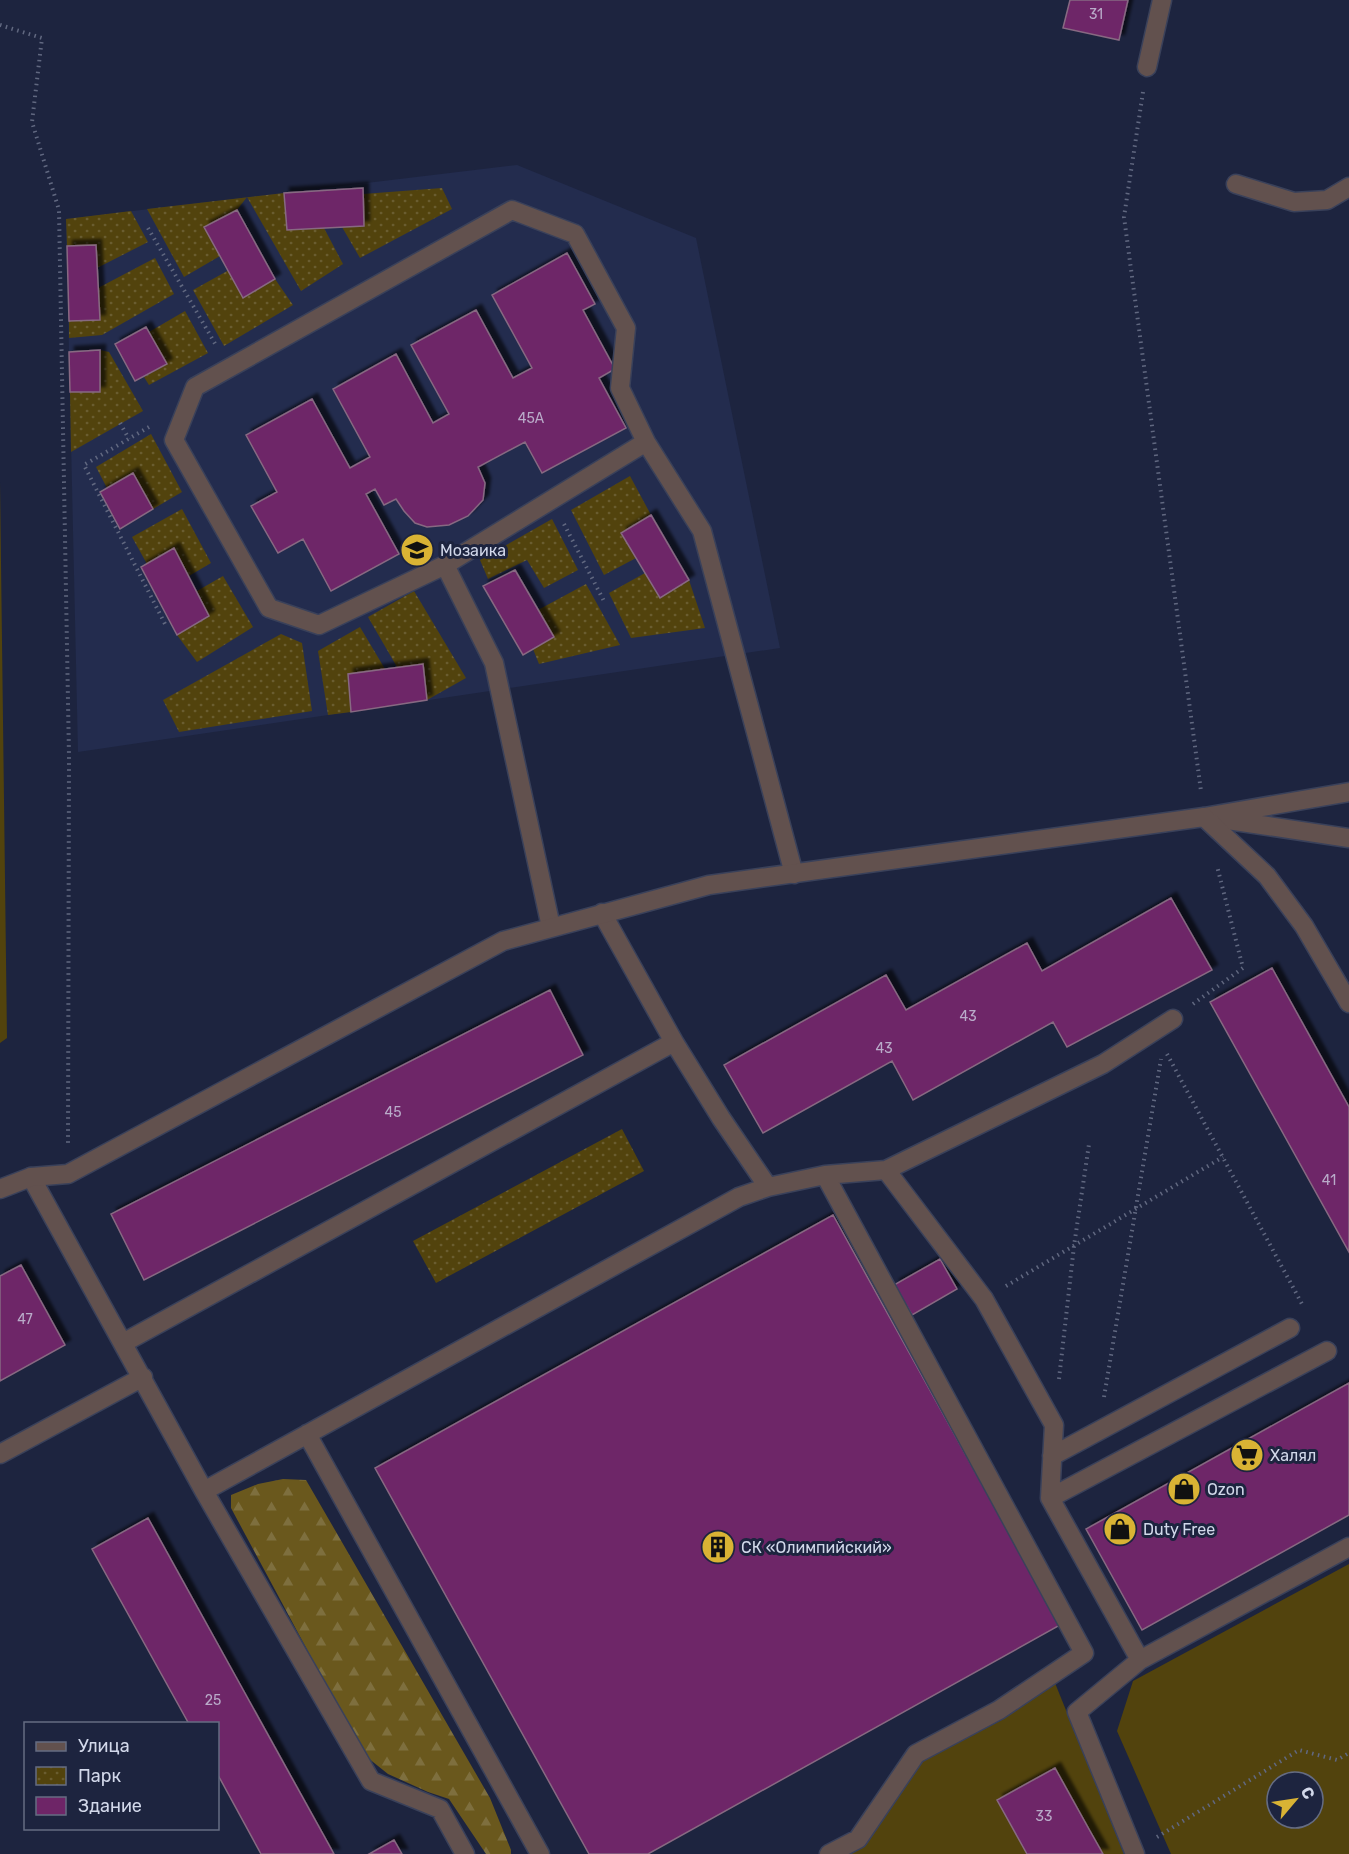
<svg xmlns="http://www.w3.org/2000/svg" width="1349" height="1854" font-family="Rubik,sans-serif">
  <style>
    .built { fill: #232c4e }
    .grass { fill: #52430d; fill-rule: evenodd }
    .forest { fill: url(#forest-firs) }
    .park { fill: url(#park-dots) }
    .building { fill: #6e2567; stroke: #876982; stroke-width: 1.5; filter: url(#shadow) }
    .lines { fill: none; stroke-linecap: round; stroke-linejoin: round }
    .lane-casing { stroke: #3a415a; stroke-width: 21 }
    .street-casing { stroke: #3a415a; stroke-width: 21 }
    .path { stroke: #616880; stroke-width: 4; stroke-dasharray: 1.5 4.5; stroke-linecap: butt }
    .lane { stroke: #62514e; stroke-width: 18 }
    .street { stroke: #62514e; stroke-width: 18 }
    .labels { text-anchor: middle; stroke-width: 6; stroke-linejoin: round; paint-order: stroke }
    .number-label { font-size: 14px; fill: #b9abc9 }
    .poi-label { font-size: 16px; fill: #d2d8ea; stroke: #1d243f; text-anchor: start }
  </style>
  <defs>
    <pattern id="forest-firs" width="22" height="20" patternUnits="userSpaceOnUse" patternTransform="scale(1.5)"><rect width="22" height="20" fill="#6a581d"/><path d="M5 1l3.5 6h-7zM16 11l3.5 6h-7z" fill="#7e6f3e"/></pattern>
    <pattern id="park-dots" width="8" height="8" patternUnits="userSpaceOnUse" patternTransform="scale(1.5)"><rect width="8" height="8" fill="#52430d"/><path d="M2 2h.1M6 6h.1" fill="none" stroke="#6a5d30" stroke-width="1.8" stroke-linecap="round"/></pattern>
    <filter id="shadow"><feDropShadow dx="5.5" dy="-5.5" stdDeviation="1.5" flood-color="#0009"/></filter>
  </defs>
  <rect width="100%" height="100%" fill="#1d243f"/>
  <!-- built -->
  <path class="built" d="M517,165L696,238L780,648L78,752L66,219Z"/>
  <!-- grass -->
  <path class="grass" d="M0,482L7,1038L0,1043Z
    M1349,1564V1854H1171L1117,1731L1133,1681ZM1277,1782H1313V1818H1277Z
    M1055,1683L1124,1854H844L864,1842L923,1760L1000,1721Z"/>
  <!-- forest -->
  <path class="forest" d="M283,1479L306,1480L490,1798L511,1850V1854H486L449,1799L428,1792L388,1774L363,1754L231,1508V1495L258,1484Z"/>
  <!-- park -->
  <path class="park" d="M442,188L452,209L360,258L342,227L363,194Z
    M284,193L287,230L324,228L343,264L301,291L247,197L237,210L220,256L184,277L147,209Z
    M131,211L148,242L97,268L96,245L67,246L66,219Z
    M155,258L174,294L102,335L69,338V321L99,320L98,288Z
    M229,270L243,297L275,279L293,305L224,346L193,290Z
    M185,311L208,353L149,385L144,377L167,364L149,332Z
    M100,350L109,352L143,411L71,452L70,392H100Z
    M151,434L182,492L153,509L133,473L107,488L96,467Z
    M630,476L651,515L621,533L636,558L604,575L571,510Z
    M182,509L211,563L189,576L174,548L147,564L132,537Z
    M552,519L578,570L544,588L527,560L488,579L480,560Z
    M645,573L660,598L689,580L705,628L631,638L609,593Z
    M223,576L253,627L197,662L177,635L209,616L197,591Z
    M586,584L620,645L539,664L533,649L554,637L538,610Z
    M414,591L466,678L427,700L423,664L397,667L368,617Z
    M360,627L385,669L351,712L328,715L318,651Z
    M281,634L302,643L312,711L179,732L163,700Z
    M622,1129L644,1171L436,1283L413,1241Z"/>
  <!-- building -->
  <path class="building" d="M1070,0H1128L1119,40L1063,28Z
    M363,188L364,226L287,230L284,193Z
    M237,210L275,279L243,298L204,227Z
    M96,245L100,320L69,321L67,246Z
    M567,253L595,304L583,310L615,369L599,378L626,428L542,473L525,442L478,467L485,483L483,500L468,516L449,525L427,527L415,523L404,511L396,499L384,505L375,489L366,494L399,554L331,591L303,539L278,553L251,506L277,492L246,435L312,399L350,468L370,457L333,389L396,354L433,423L449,414L411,345L476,310L513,378L532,368L492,295Z
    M146,327L167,364L135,381L115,344Z
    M100,350V392H70L69,352Z
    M133,473L153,509L120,529L100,492Z
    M651,515L689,580L660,598L621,533Z
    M174,548L209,616L177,635L141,567Z
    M515,570L554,637L523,655L483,586Z
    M423,664L427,700L351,712L348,674Z
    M1171,898L1212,970L1067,1047L1053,1022L913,1100L892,1061L763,1133L724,1065L886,975L906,1010L1027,943L1042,971Z
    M1272,968L1349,1107V1252L1210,1002Z
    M550,990L583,1055L144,1280L111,1214Z
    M833,1215L1060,1625L648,1854H589L375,1468Z
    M940,1259L957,1289L912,1315L894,1285Z
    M21,1265L65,1345L0,1381V1276Z
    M1349,1383V1515L1142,1630L1086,1529Z
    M148,1518L236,1677L334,1854H261L218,1775V1724H189L92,1549Z
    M1055,1768L1090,1831L1103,1854H1027L997,1800Z
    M394,1840L402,1854H369Z"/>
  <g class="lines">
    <!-- lane casing -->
    <g class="lane-casing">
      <path id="lane" d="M646,442L702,531L794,874
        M445,565L646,442L620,388L626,328L575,234L512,210L195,387L174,440L269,608L319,625L445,565L494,663L551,927
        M1204,817L1349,792
        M1221,819L1349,838
        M674,1042L721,1118L768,1187L825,1175L886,1170L984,1299L1054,1425L1050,1498L1140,1660L1077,1712L1135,1854
        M886,1170L1103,1064L1173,1019
        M825,1175L1084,1653L999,1710L916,1754L858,1839L829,1854
        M31,1177L204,1491L371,1781L440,1809L465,1854
        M123,1343L674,1042L602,913
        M307,1434L540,1854
        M0,1454L143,1377
        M1052,1456L1290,1328
        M204,1491L739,1197L768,1187
        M1050,1498L1327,1351
        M1140,1660L1349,1547"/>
    </g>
    <!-- street casing -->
    <g class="street-casing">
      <path id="street" d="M1147,67L1162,0
        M1236,184L1294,202L1327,200L1349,187
        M0,1189L31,1177L68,1174L503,941L709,885L1204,817L1267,876L1304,926L1349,1003"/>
    </g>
    <!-- path -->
    <path class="path" d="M0,25L42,38L32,122L59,210L69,756L68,1143
      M1143,92L1124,217L1201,791
      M148,228L217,347
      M120,423L129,439
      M149,427L84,465L165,624
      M564,524L605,603
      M1193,1004L1243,968L1217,866
      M1167,1054L1302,1304
      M1006,1286L1223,1157
      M1059,1379L1074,1246L1089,1144
      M1104,1397L1161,1059
      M1157,1837L1299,1750L1337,1760L1349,1753"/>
    <!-- lane -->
    <use href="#lane" class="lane"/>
    <!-- street -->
    <use href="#street" class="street"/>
  </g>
  <!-- icons -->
  <defs>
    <g id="school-disc" transform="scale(1.725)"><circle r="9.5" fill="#d9b334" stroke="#1d243f"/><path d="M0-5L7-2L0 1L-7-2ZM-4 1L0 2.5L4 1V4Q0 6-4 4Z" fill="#111"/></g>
    <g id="supermarket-disc" transform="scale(1.725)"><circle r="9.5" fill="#d9b334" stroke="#1d243f"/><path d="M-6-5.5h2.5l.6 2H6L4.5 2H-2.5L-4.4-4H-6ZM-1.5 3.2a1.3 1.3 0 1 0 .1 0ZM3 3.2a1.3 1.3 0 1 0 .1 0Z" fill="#111"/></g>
    <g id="shop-disc" transform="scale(1.725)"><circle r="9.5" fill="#d9b334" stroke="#1d243f"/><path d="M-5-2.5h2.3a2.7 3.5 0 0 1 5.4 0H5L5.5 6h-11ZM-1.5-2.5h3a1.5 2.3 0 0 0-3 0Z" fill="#111"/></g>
    <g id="building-disc" transform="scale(1.725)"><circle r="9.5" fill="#d9b334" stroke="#1d243f"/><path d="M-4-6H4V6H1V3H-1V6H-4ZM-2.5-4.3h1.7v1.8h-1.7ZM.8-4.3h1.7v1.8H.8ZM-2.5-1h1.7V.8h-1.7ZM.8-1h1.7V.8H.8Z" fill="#111"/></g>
  </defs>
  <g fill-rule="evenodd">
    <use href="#school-disc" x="417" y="550"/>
    <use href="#supermarket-disc" x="1247" y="1455"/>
    <use href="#shop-disc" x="1184" y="1489"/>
    <use href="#shop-disc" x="1120" y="1529"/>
    <use href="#building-disc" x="718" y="1547"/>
  </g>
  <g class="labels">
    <!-- number labels -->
    <g class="number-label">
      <text x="1096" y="19">31</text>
      <text x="531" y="423">45А</text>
      <text x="968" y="1021">43</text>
      <text x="884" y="1053">43</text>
      <text x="393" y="1117">45</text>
      <text x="1329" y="1185">41</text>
      <text x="25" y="1324">47</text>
      <text x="213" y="1705">25</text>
      <text x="1044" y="1821">33</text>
    </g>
    <!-- poi labels -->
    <g class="poi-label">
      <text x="440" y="556">Мозаика</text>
      <text x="1270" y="1461">Халял</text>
      <text x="1207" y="1495">Ozon</text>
      <text x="1143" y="1535">Duty Free</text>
      <text x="741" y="1553">СК «Олимпийский»</text>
    </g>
  </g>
  <!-- legend -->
  <rect x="24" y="1722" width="195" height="108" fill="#1d243f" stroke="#656c83" stroke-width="1.5"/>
  <rect x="36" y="1742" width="30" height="9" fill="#62514e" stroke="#656c83" stroke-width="1.5"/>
  <text x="78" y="1752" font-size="18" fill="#d2d8ea">Улица</text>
  <rect x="36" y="1767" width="30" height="18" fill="url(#park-dots)" stroke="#656c83" stroke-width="1.5"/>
  <text x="78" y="1782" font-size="18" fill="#d2d8ea">Парк</text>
  <rect x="36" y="1797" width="30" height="18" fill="#6e2567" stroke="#656c83" stroke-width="1.5"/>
  <text x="78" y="1812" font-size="18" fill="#d2d8ea">Здание</text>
  <!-- north arrow -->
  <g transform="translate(1295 1800) rotate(61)"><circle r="28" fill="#1d243f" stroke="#656c83" stroke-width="1.5"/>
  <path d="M0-4.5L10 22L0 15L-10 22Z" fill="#d9b334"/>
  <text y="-9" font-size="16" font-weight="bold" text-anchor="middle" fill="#d2d8ea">С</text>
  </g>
</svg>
